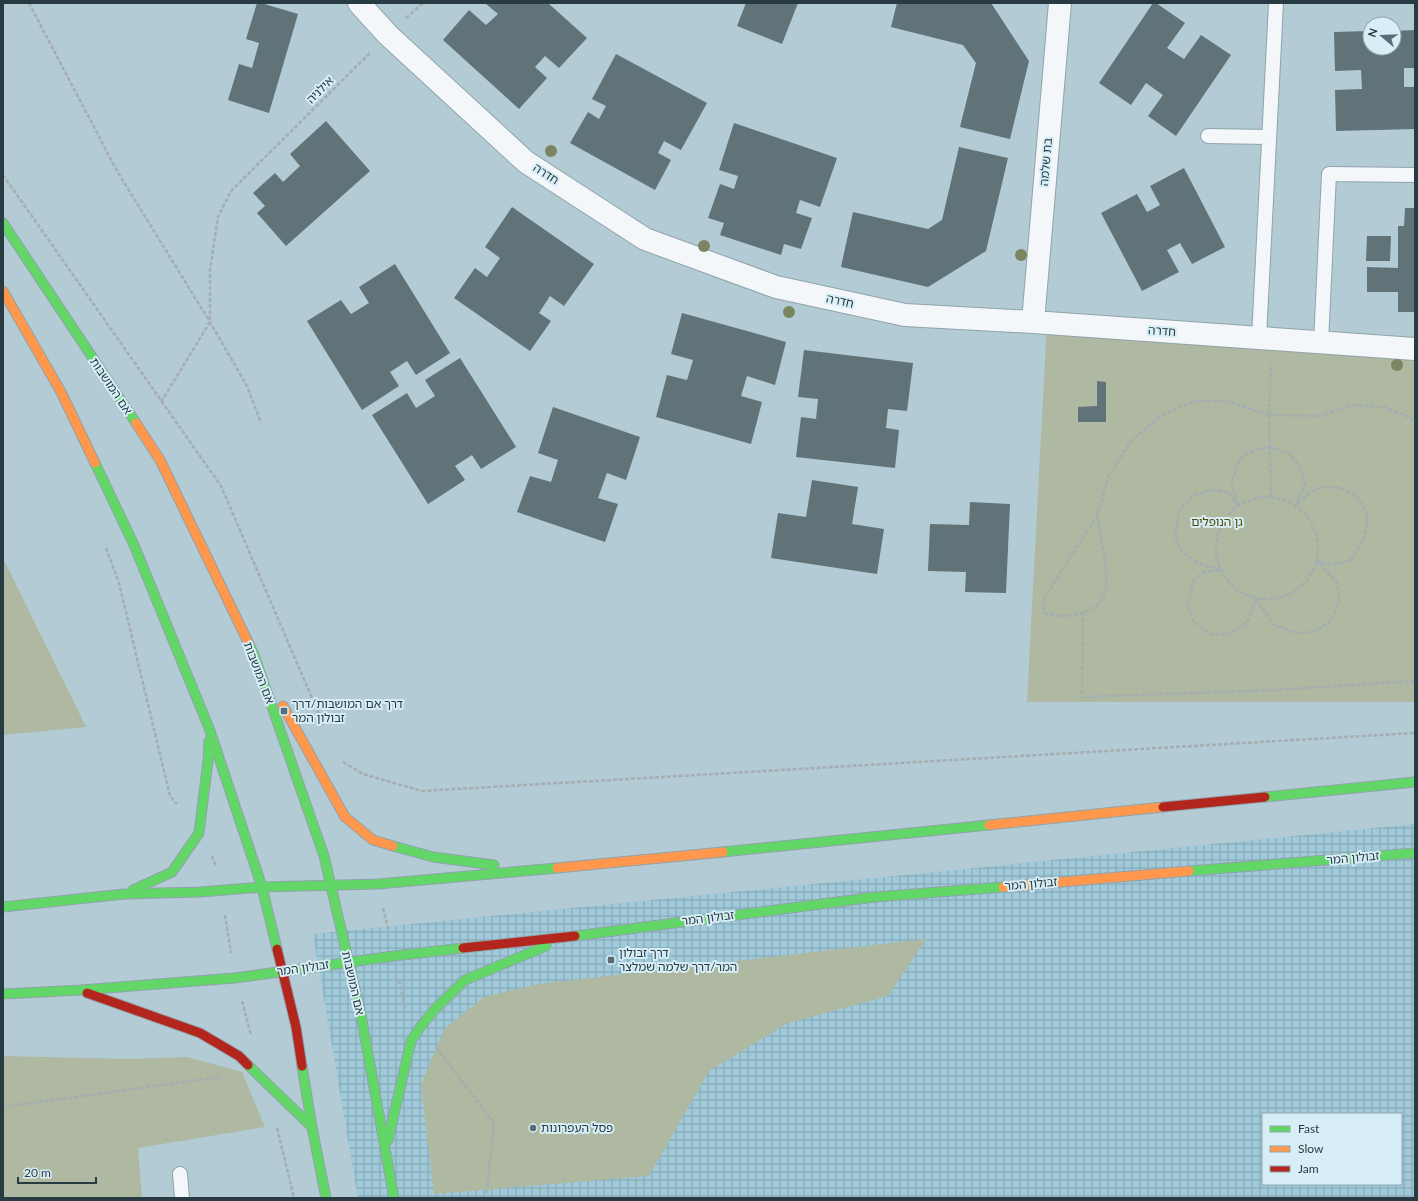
<svg xmlns="http://www.w3.org/2000/svg" width="1418" height="1201" font-family="Lato,'Noto Sans Hebrew',sans-serif">
  <style>
    .industrial { fill: url(#industrial-grid); fill-rule: evenodd }
    .green { fill: #afb8a0 }
    .building { fill: #607378 }
    .lines { fill: none; stroke-linecap: round; stroke-linejoin: round }
    .lane-casing { stroke: #90a3ab; stroke-width: 16 }
    .street-casing { stroke: #90a3ab; stroke-width: 24 }
    .fast-casing { stroke: #90a3ab; stroke-width: 11 }
    .slow-casing { stroke: #90a3ab; stroke-width: 11 }
    .jam-casing { stroke: #90a3ab; stroke-width: 11 }
    .path { stroke: #a4adb1; stroke-width: 2.5; stroke-dasharray: 4 2; stroke-linecap: butt }
    .lane { stroke: #f3f7f9; stroke-width: 14 }
    .street { stroke: #f3f7f9; stroke-width: 22 }
    .fast { stroke: #63d668; stroke-width: 9 }
    .slow { stroke: #ff974d; stroke-width: 9 }
    .jam { stroke: #b3261e; stroke-width: 9 }
    .tree { fill: #7c8461 }
    .poi-dot { fill: #586d75; stroke: #d7eef7; stroke-width: 1.5 }
    .labels { text-anchor: middle; stroke-width: 4; stroke-linejoin: round; paint-order: stroke }
    .street-label { font-size: 12px; fill: #283b42; stroke: #d7eef7 }
    .park-label { font-size: 12px; fill: #504a03; stroke: #d7eef7 }
    .poi-label { font-size: 12px; fill: #283b42; stroke: #d7eef7; text-anchor: start }
  </style>
  <defs>
    <pattern id="industrial-grid" width="8" height="8" patternUnits="userSpaceOnUse"><rect width="8" height="8" fill="#a0cada"/><path d="M0 4h8M4 0v8" fill="none" stroke="#82a5b2"/></pattern>
  </defs>
  <rect width="100%" height="100%" fill="#b2cbd4"/>
  <!-- industrial -->
  <path class="industrial" d="M1415,824V1198H358L313,934ZM1263,1114H1401V1184H1263Z"/>
  <!-- green -->
  <path class="green" d="M1047,323L1415,352V702H1027Z
    M3,558L86,727L3,735Z
    M926,939L888,996L788,1023L709,1071L649,1176L434,1194L421,1085L444,1029L484,997L539,984Z
    M3,1056L130,1059L187,1057L242,1072L265,1127L138,1148L142,1198H3Z"/>
  <!-- building -->
  <path class="building" d="M257,3H261L298,14L269,113L228,100L239,64L252,68L259,43L246,39Z
    M485,3H548L587,38L559,68L545,56L535,67L547,78L519,109L443,40L469,10L486,25L498,14Z
    M746,3H798L782,44L737,26Z
    M897,3H991L1029,61L1010,139L960,127L976,63L963,45L891,27Z
    M1153,3H1156L1185,23L1167,48L1184,59L1201,35L1231,55L1176,136L1148,116L1163,95L1146,83L1131,105L1099,83Z
    M1415,30V68H1404V87H1415V129L1336,131L1335,90L1362,89L1361,70L1335,71L1334,32L1370,31V48H1394V31Z
    M616,54L707,103L681,150L664,141L658,153L671,160L655,190L570,143L588,112L599,119L606,106L592,99Z
    M326,121L370,171L286,246L257,213L265,206L253,193L275,173L283,182L300,166L290,154Z
    M734,123L837,158L820,207L800,200L796,213L812,218L801,249L784,244L781,255L720,235L724,223L708,218L720,184L734,189L738,176L719,170Z
    M959,147L1008,158L986,251L928,287L841,267L853,212L928,229L942,220Z
    M1184,168L1225,247L1192,264L1180,243L1167,250L1179,272L1142,291L1101,213L1137,194L1147,212L1160,205L1150,186Z
    M512,207L594,264L564,306L550,296L539,313L551,321L530,351L454,298L475,268L487,277L500,258L485,247Z
    M1405,208H1415V312H1398V292H1367V267L1398,268V226H1404Z
    M1367,236H1391L1390,261H1366Z
    M395,264L450,353L416,375L407,361L390,372L399,386L362,410L307,321L341,300L351,314L369,303L359,287Z
    M682,313L786,342L775,385L747,376L741,396L762,402L751,444L656,417L667,375L687,380L693,360L671,354Z
    M804,350L913,363L907,411L888,409L886,428L899,430L895,468L796,457L801,417L816,419L818,399L798,397Z
    M460,358L516,447L481,469L472,455L455,466L465,480L428,504L372,415L407,393L416,408L435,396L425,380Z
    M1097,381L1106,382V422H1078V407L1097,406Z
    M553,407L640,437L626,480L607,473L598,498L618,504L605,542L517,512L530,476L551,482L558,460L538,453Z
    M812,480L858,487L852,524L884,529L877,574L771,558L778,513L806,517Z
    M970,502L1010,504L1006,593L965,592L966,572L928,571L930,524L969,525Z"/>
  <g class="lines">
    <!-- lane casing -->
    <g class="lane-casing">
      <path id="lane" d="M1208,136L1269,137
        M1259,338L1276,3
        M1321,343L1329,174L1415,175
        M180,1174L182,1198"/>
    </g>
    <!-- street casing -->
    <g class="street-casing">
      <path id="street" d="M359,3L388,35L526,162L645,239L776,287L905,315L1033,322L1415,349
        M1033,322L1060,3"/>
    </g>
    <!-- fast casing -->
    <g class="fast-casing">
      <path id="fast" d="M3,223L136,423
        M95,463L134,545L209,728L262,887L277,949
        M249,644L254,655L324,856L361,1015L394,1198
        M1265,797L1415,782
        M393,846L433,857L494,865
        M723,852L989,825
        M1189,871L1415,853
        M133,890L172,872L199,833L208,761L209,741
        M3,907L124,894L200,892L262,887L378,884L557,868
        M575,936L875,897L1003,887
        M3,994L81,990L235,978L394,956L463,948
        M248,1065L312,1127
        M302,1066L312,1127L326,1198
        M388,1140L411,1041L421,1026L436,1008L465,980L546,946"/>
    </g>
    <!-- slow casing -->
    <g class="slow-casing">
      <path id="slow" d="M3,291L61,392L95,463
        M136,423L160,460L249,644
        M283,706L345,817L373,840L393,846
        M989,825L1163,807
        M557,868L723,852
        M1003,887L1189,871"/>
    </g>
    <!-- jam casing -->
    <g class="jam-casing">
      <path id="jam" d="M1163,807L1265,797
        M463,948L575,936
        M277,949L296,1027L302,1066
        M87,993L200,1033L239,1056L248,1065"/>
    </g>
    <!-- path -->
    <path class="path" d="M29,3L117,171L210,322L247,386L261,423
      M406,18L423,3
      M3,175L221,486L324,726
      M161,402L210,322V269L218,217L231,191L371,52
      M1270,447L1289,453L1300,466L1305,484L1295,506C1301,501 1313,489 1320,488C1343,482 1368,498 1367,523C1366,537 1358,549 1351,560L1332,565L1317,561L1337,582L1339,600L1332,620L1314,632L1294,633L1273,624L1256,599L1248,621L1232,633L1212,635L1193,621L1188,603L1194,580L1204,572L1220,570L1198,563L1183,553L1175,537L1179,511L1193,496L1212,490L1229,492L1238,506L1231,482L1240,458L1254,450Z
      M1271,497L1269,415L1271,364
      M1216 548a51 51 0 1 1 102 0a51 51 0 1 1-102 0Z
      M1097,516C1100,534 1111,580 1104,595C1098,611 1074,617 1059,616C1054,615 1049,614 1044,613L1043,600L1097,516L1108,478L1131,441L1161,416L1194,401H1227L1269,415L1321,416L1351,405L1384,407L1409,417L1415,421
      M106,548L119,583L170,796L177,804
      M1083,612L1082,697L1275,690L1415,681
      M343,762L363,774L422,791L1415,733
      M212,856L216,866
      M383,908L389,932
      M225,915L231,953
      M399,980L405,1007
      M242,1001L251,1035
      M436,1047L494,1123L486,1198
      M3,1107L220,1077
      M277,1128L294,1198"/>
    <!-- lane -->
    <use href="#lane" class="lane"/>
    <!-- street -->
    <use href="#street" class="street"/>
    <!-- fast -->
    <use href="#fast" class="fast"/>
    <!-- slow -->
    <use href="#slow" class="slow"/>
    <!-- jam -->
    <use href="#jam" class="jam"/>
  </g>
  <!-- trees -->
  <g class="tree">
    <circle cx="551" cy="151" r="6"/>
    <circle cx="704" cy="246" r="6"/>
    <circle cx="1021" cy="255" r="6"/>
    <circle cx="789" cy="312" r="6"/>
    <circle cx="1397" cy="365" r="6"/>
  </g>
  <!-- markers -->
  <g class="poi-dot">
    <rect x="280" y="707" width="8" height="8" rx="2"/>
    <rect x="607" y="956" width="8" height="8" rx="2"/>
    <circle cx="533" cy="1128" r="4"/>
  </g>
  <g class="labels">
    <!-- street labels -->
    <g class="street-label">
      <text transform="translate(320 90) rotate(-45)" y="4">אילניה</text>
      <text transform="translate(1046 162) rotate(-85)" y="4">בת שלמה</text>
      <text transform="translate(546 174) rotate(33)" y="4">חדרה</text>
      <text transform="translate(840 301) rotate(12)" y="4">חדרה</text>
      <text transform="translate(1162 331) rotate(4)" y="4">חדרה</text>
      <text transform="translate(111 386) rotate(56)" y="4">אם המושבות</text>
      <text transform="translate(259 673) rotate(69)" y="4">אם המושבות</text>
      <text transform="translate(1353 858) rotate(-5)" y="4">זבולון המר</text>
      <text transform="translate(1031 884) rotate(-5)" y="4">זבולון המר</text>
      <text transform="translate(708 918) rotate(-7)" y="4">זבולון המר</text>
      <text transform="translate(303 968) rotate(-8)" y="4">זבולון המר</text>
      <text transform="translate(353 983) rotate(77)" y="4">אם המושבות</text>
    </g>
    <!-- park labels -->
    <g class="park-label">
      <text x="1217" y="526">גן הנופלים</text>
    </g>
    <!-- poi labels -->
    <g class="poi-label">
      <text x="292" y="708">דרך אם המושבות/דרך<tspan x="292" dy="14">זבולון המר</tspan></text>
      <text x="619" y="957">דרך זבולון<tspan x="619" dy="14">המר/דרך שלמה שמלצר</tspan></text>
      <text x="541" y="1132">פסל העפרונות</text>
    </g>
  </g>
  <!-- border -->
  <rect width="1418" height="1201" fill="none" stroke="#283b42" stroke-width="8"/>
  <!-- legend -->
  <rect x="1262" y="1113" width="140" height="72" fill="#d7eef7" stroke="#91a6af"/>
  <rect x="1270" y="1126" width="20" height="6" fill="#63d668" stroke="#91a6af"/>
  <text x="1298" y="1133" font-size="12" fill="#283b42">Fast</text>
  <rect x="1270" y="1146" width="20" height="6" fill="#ff974d" stroke="#91a6af"/>
  <text x="1298" y="1153" font-size="12" fill="#283b42">Slow</text>
  <rect x="1270" y="1166" width="20" height="6" fill="#b3261e" stroke="#91a6af"/>
  <text x="1298" y="1173" font-size="12" fill="#283b42">Jam</text>
  <!-- north arrow -->
  <g transform="translate(1382 36) rotate(289)"><circle r="19" fill="#d7eef7" stroke="#91a6af"/>
  <path d="M0-3L7 15L0 10L-7 15Z" fill="#586d75"/>
  <text y="-6" font-size="11" font-weight="bold" text-anchor="middle" fill="#283b42">N</text>
  </g>
  <!-- scale -->
  <path d="M18 1177v6h78v-6" fill="none" stroke="#283b42" stroke-width="2"/>
  <text x="24" y="1177" font-size="12" fill="#283b42" stroke="#d7eef7" stroke-width="3" paint-order="stroke">20 m</text>
</svg>
